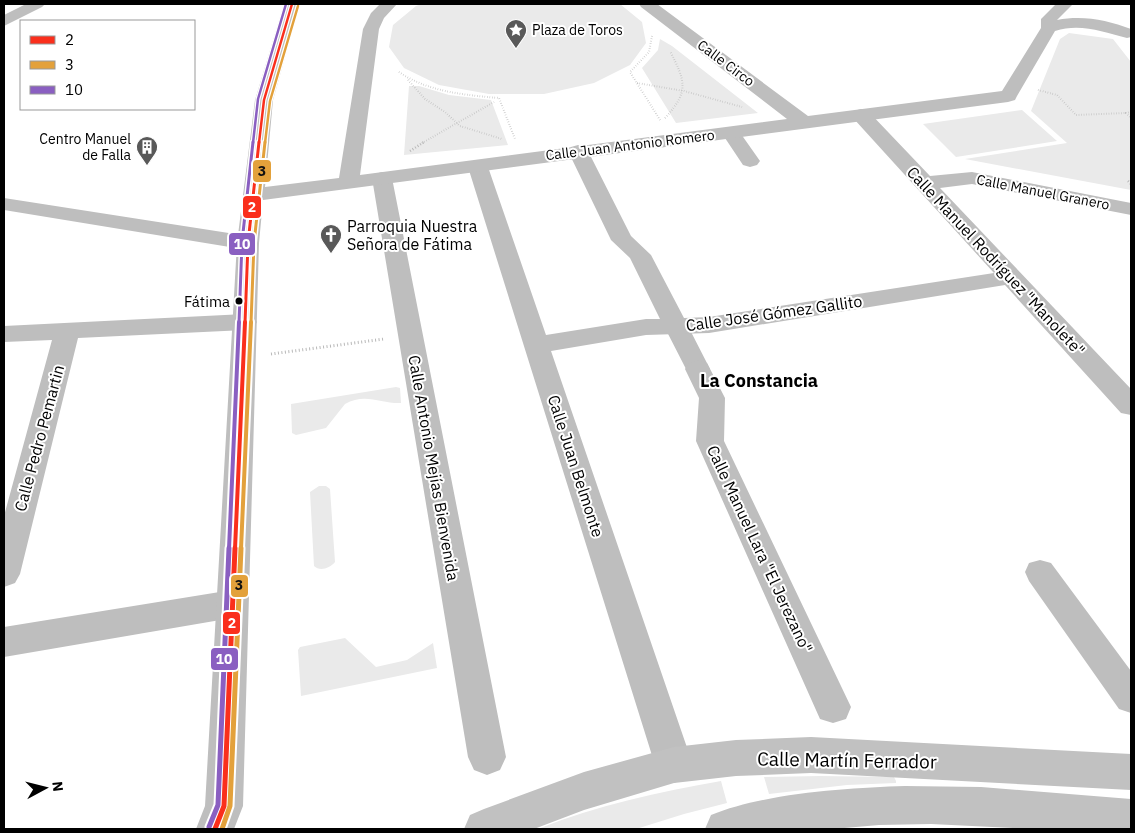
<svg xmlns="http://www.w3.org/2000/svg" width="1135" height="833" font-family="'IBM Plex Sans',sans-serif">
  <style>
    .green { fill: #eaeaea }
    .lines { fill: none; stroke-linecap: round; stroke-linejoin: round }
    .path-far2 { stroke: #b8b8b8; stroke-width: 2; stroke-dasharray: 0.5 2; stroke-linecap: butt }
    .path-far1 { stroke: #b8b8b8; stroke-width: 2.5; stroke-dasharray: 1 2; stroke-linecap: butt }
    .path { stroke: #b8b8b8; stroke-width: 3; stroke-dasharray: 1 2.5; stroke-linecap: butt }
    .pedestrian { fill: #bebebe; fill-rule: evenodd }
    .minor { fill: #bebebe; fill-rule: evenodd }
    .tertiary { fill: #bebebe; fill-rule: evenodd }
    .secondary { fill: #c1c1c1; fill-rule: evenodd }
    .bus-1-far3-casing { stroke: #fff; stroke-width: 5 }
    .bus-1-far2-casing { stroke: #fff; stroke-width: 6 }
    .bus-1-far1-casing { stroke: #fff; stroke-width: 8 }
    .bus-1-casing { stroke: #fff; stroke-width: 9 }
    .bus-2-far3-casing { stroke: #fff; stroke-width: 5 }
    .bus-2-far2-casing { stroke: #fff; stroke-width: 6 }
    .bus-2-far1-casing { stroke: #fff; stroke-width: 8 }
    .bus-2-casing { stroke: #fff; stroke-width: 9 }
    .bus-3-far3-casing { stroke: #fff; stroke-width: 5 }
    .bus-3-far2-casing { stroke: #fff; stroke-width: 6 }
    .bus-3-far1-casing { stroke: #fff; stroke-width: 8 }
    .bus-3-casing { stroke: #fff; stroke-width: 9 }
    .bus-1-far3 { stroke: #fa2f1c; stroke-width: 2.5 }
    .bus-1-far2 { stroke: #fa2f1c; stroke-width: 3 }
    .bus-1-far1 { stroke: #fa2f1c; stroke-width: 4 }
    .bus-1 { stroke: #fa2f1c; stroke-width: 5 }
    .bus-2-far3 { stroke: #e3a13b; stroke-width: 2.5 }
    .bus-2-far2 { stroke: #e3a13b; stroke-width: 3 }
    .bus-2-far1 { stroke: #e3a13b; stroke-width: 4 }
    .bus-2 { stroke: #e3a13b; stroke-width: 5 }
    .bus-3-far3 { stroke: #8a5fc1; stroke-width: 2.5 }
    .bus-3-far2 { stroke: #8a5fc1; stroke-width: 3 }
    .bus-3-far1 { stroke: #8a5fc1; stroke-width: 4 }
    .bus-3 { stroke: #8a5fc1; stroke-width: 5 }
    .bus-dot { fill: #000; stroke: #fff; stroke-width: 2 }
    .labels { text-anchor: middle; stroke-width: 4; stroke-linejoin: round; paint-order: stroke }
    .far-poi-label { font-size: 14px; fill: #000; stroke: #fff; text-anchor: start }
    .far-street-label { font-size: 14px; fill: #000; stroke: #fff }
    .bus-label { font-size: 15px; fill: #000; stroke: #fff; text-anchor: end }
    .poi-label { font-size: 16px; fill: #000; stroke: #fff; text-anchor: start }
    .street-label { font-size: 16px; fill: #000; stroke: #fff }
    .neighbourhood-label { font-size: 18px; font-weight: bold; fill: #000; stroke: #fff }
    .near-street-label { font-size: 19px; fill: #000; stroke: #fff }
    .line-badge { stroke: #fff; stroke-width: 2 }
    .badge-label { font-size: 14px; text-anchor: middle; font-weight: bold; fill: #fff }
    .pale-badge-label { font-size: 14px; text-anchor: middle; font-weight: bold; fill: #111 }
  </style>
  <rect width="100%" height="100%" fill="#fff"/>
  <!-- green -->
  <path class="green" d="M422,4H620L642,22L646,43L630,65L594,83L544,94H489L439,85L404,68L389,47L393,25L416,6Z
    M1069,33L1113,39L1131,62V190L965,159L1067,143L1031,111L1060,39Z
    M660,39L672,46L758,113L676,123L642,68L658,50Z
    M409,86H419L449,95L491,100L508,145L404,155Z
    M1022,110L1057,141L956,157L923,124Z
    M396,387L400,388L401,403C382,404 365,392 345,404L326,428L296,435L292,433L291,404Z
    M319,486H326L330,489L335,562C330,568 320,572 314,566L310,492Z
    M345,638L376,667L407,660L433,643L437,668L301,696L298,650L300,647Z
    M820,776L894,777L896,781V783L847,785L769,794L764,777Z
    M721,781L727,803L684,814L636,829H538C597,805 659,792 721,781Z"/>
  <g class="lines">
    <!-- path-far2 -->
    <path class="path-far2" d="M652,36L649,52L630,72L660,120
      M399,72C428,92 465,95 499,98L515,139
      M408,80L425,99L445,112L460,126L502,139
      M637,83L684,91L742,107
      M1038,90L1057,95L1076,115L1126,113
      M1131,112L1126,113L1131,118
      M665,118C690,91 685,81 670,51
      M1131,127V131
      M422,143L494,102"/>
    <!-- path-far1 -->
    <path class="path-far1" d="M410,151L424,142
      M1131,181H1128L1131,184"/>
    <!-- path -->
    <path class="path" d="M271,354L384,339"/>
    <!-- pedestrian -->
    <path class="pedestrian" d="M26,4H45L42,7L4,26V15Z
      M734,132L741,134L760,161L757,165L750,167L743,165L725,138L727,134Z
      M676,318L684,321L688,326L710,369L707,375L698,377L689,375L686,369L664,326L668,321Z
      M1040,560L1051,563L1131,671V713L1119,709L1029,581L1025,572L1029,563Z"/>
    <!-- minor -->
    <path class="minor" d="M861,109L868,111L930,176L972,172L1131,203V215L972,184L940,188L1131,389V415L1121,413L1005,285L709,333L646,335L551,351L693,765L687,778L674,783L661,778L655,765L468,167L471,163L478,161L485,163L488,167L546,335L646,319H660L630,258L611,240L568,151L571,147L578,145L585,147L588,151L631,236L651,255L684,318L709,317L994,273L854,119L852,115L854,111Z
      M382,172L389,174L392,178L506,757L500,770L487,775L474,770L468,757L372,178L375,174Z
      M4,198L248,236L256,238L259,243L256,248L248,250L4,210Z
      M245,314L254,316L257,322L254,328L245,330L78,338L20,574L15,583L4,587V516L52,340L4,342V326Z
      M698,360L707,363L725,398L724,441L851,707L846,719L833,723L820,719L696,441L699,398L685,369L689,363Z
      M232,590L244,594L248,604L244,614L232,618L4,657V627Z"/>
    <!-- tertiary -->
    <path class="tertiary" d="M284,4H300L273,100L265,187L339,178L363,29L371,13L380,4H397L384,18L379,29L360,175L787,119L641,7L639,4H657L808,116L1002,91L1041,28V19L1056,4H1073L1057,20C1083,15 1107,20 1131,29V37L1127,38C1102,32 1081,23 1055,31L1017,96L1015,100L1008,102L263,200L259,243L243,806L234,829H196L205,806L237,243L255,100Z"/>
    <!-- secondary -->
    <path class="secondary" d="M811,737L1131,754V790L811,773L736,776L674,783L584,810L534,829H464L470,815L484,809L584,772L674,747L736,740Z
      M905,786L981,787L1131,799V829H1036L931,824L879,825L833,829H705L711,815C765,793 847,788 905,786Z"/>
    <!-- bus-1-far3 casing -->
    <g class="bus-1-far3-casing">
      <path id="bus-1-far3" d="M259,143L264,100L292,4"/>
    </g>
    <!-- bus-1-far2 casing -->
    <g class="bus-1-far2-casing">
      <path id="bus-1-far2" d="M245,323L248,243L259,142"/>
    </g>
    <!-- bus-1-far1 casing -->
    <g class="bus-1-far1-casing">
      <path id="bus-1-far1" d="M235,549L245,322"/>
    </g>
    <!-- bus-1 casing -->
    <g class="bus-1-casing">
      <path id="bus-1" d="M215,829L224,806L235,548"/>
    </g>
    <!-- bus-2-far3 casing -->
    <g class="bus-2-far3-casing">
      <path id="bus-2-far3" d="M265,143L270,101L298,6"/>
    </g>
    <!-- bus-2-far2 casing -->
    <g class="bus-2-far2-casing">
      <path id="bus-2-far2" d="M251,323L254,243L265,142"/>
    </g>
    <!-- bus-2-far1 casing -->
    <g class="bus-2-far1-casing">
      <path id="bus-2-far1" d="M241,549L251,322"/>
    </g>
    <!-- bus-2 casing -->
    <g class="bus-2-casing">
      <path id="bus-2" d="M222,829L230,806L241,548"/>
    </g>
    <!-- bus-3-far3 casing -->
    <g class="bus-3-far3-casing">
      <path id="bus-3-far3" d="M253,143L258,99L286,4"/>
    </g>
    <!-- bus-3-far2 casing -->
    <g class="bus-3-far2-casing">
      <path id="bus-3-far2" d="M239,323L242,242L253,142"/>
    </g>
    <!-- bus-3-far1 casing -->
    <g class="bus-3-far1-casing">
      <path id="bus-3-far1" d="M229,549L239,322"/>
    </g>
    <!-- bus-3 casing -->
    <g class="bus-3-casing">
      <path id="bus-3" d="M209,827L218,805L229,548"/>
    </g>
    <!-- bus-1-far3 -->
    <use href="#bus-1-far3" class="bus-1-far3"/>
    <!-- bus-1-far2 -->
    <use href="#bus-1-far2" class="bus-1-far2"/>
    <!-- bus-1-far1 -->
    <use href="#bus-1-far1" class="bus-1-far1"/>
    <!-- bus-1 -->
    <use href="#bus-1" class="bus-1"/>
    <!-- bus-2-far3 -->
    <use href="#bus-2-far3" class="bus-2-far3"/>
    <!-- bus-2-far2 -->
    <use href="#bus-2-far2" class="bus-2-far2"/>
    <!-- bus-2-far1 -->
    <use href="#bus-2-far1" class="bus-2-far1"/>
    <!-- bus-2 -->
    <use href="#bus-2" class="bus-2"/>
    <!-- bus-3-far3 -->
    <use href="#bus-3-far3" class="bus-3-far3"/>
    <!-- bus-3-far2 -->
    <use href="#bus-3-far2" class="bus-3-far2"/>
    <!-- bus-3-far1 -->
    <use href="#bus-3-far1" class="bus-3-far1"/>
    <!-- bus-3 -->
    <use href="#bus-3" class="bus-3"/>
  </g>
  <!-- icons -->
  <defs>
    <g id="sight-pin" transform="scale(1.125)"><path d="M0 17L-7.5 6A9.5 9.5 0 1 1 7.5 6Z" fill="#595959" stroke="#fff"/><path d="M0-6L1.8-2.2L6-1.7L2.9 1.2L3.7 5.4L0 3.3L-3.7 5.4L-2.9 1.2L-6-1.7L-1.8-2.2Z" fill="#fff"/></g>
    <g id="building-pin" transform="scale(1.125)"><path d="M0 17L-7.5 6A9.5 9.5 0 1 1 7.5 6Z" fill="#595959" stroke="#fff"/><path d="M-4-6H4V6H1V3H-1V6H-4ZM-2.5-4.3h1.7v1.8h-1.7ZM.8-4.3h1.7v1.8H.8ZM-2.5-1h1.7V.8h-1.7ZM.8-1h1.7V.8H.8Z" fill="#fff"/></g>
    <g id="church-pin" transform="scale(1.125)"><path d="M0 17L-7.5 6A9.5 9.5 0 1 1 7.5 6Z" fill="#595959" stroke="#fff"/><path d="M-1.2-6h2.4v3.5h3.3v2.4h-3.3V6h-2.4V-.1h-3.3v-2.4h3.3Z" fill="#fff"/></g>
  </defs>
  <g fill-rule="evenodd">
    <use href="#sight-pin" x="516" y="30"/>
    <use href="#building-pin" x="147" y="147"/>
    <use href="#church-pin" x="331" y="235"/>
  </g>
  <!-- markers -->
  <circle class="bus-dot" cx="239" cy="301" r="4.5"/>
  <g class="labels">
    <!-- far-poi labels -->
    <g class="far-poi-label">
      <text x="532" y="35">Plaza de Toros</text>
      <text x="131" y="144" text-anchor="end">Centro Manuel<tspan x="131" dy="16">de Falla</tspan></text>
    </g>
    <!-- far-street labels -->
    <g class="far-street-label">
      <text transform="translate(726 63) rotate(37)" y="5">Calle Circo</text>
      <text transform="translate(630 145) rotate(-7)" y="5">Calle Juan Antonio Romero</text>
      <text transform="translate(1043 192) rotate(11)" y="5">Calle Manuel Granero</text>
    </g>
    <!-- bus labels -->
    <g class="bus-label">
      <text x="230" y="307">Fátima</text>
    </g>
    <!-- poi labels -->
    <g class="poi-label">
      <text x="347" y="232">Parroquia Nuestra<tspan x="347" dy="18">Señora de Fátima</tspan></text>
    </g>
    <!-- street labels -->
    <g class="street-label">
      <text transform="translate(996 261) rotate(47)" y="6">Calle Manuel Rodríguez "Manolete"</text>
      <text transform="translate(774 313) rotate(-8)" y="6">Calle José Gómez Gallito</text>
      <text transform="translate(39 438) rotate(-75)" y="6">Calle Pedro Pemartin</text>
      <text transform="translate(576 466) rotate(72)" y="6">Calle Juan Belmonte</text>
      <text transform="translate(434 468) rotate(80)" y="6">Calle Antonio Mejías Bienvenida</text>
      <text transform="translate(760 549) rotate(65)" y="6">Calle Manuel Lara "El Jerezano"</text>
    </g>
    <!-- neighbourhood labels -->
    <g class="neighbourhood-label">
      <text x="759" y="387">La Constancia</text>
    </g>
    <!-- near-street labels -->
    <g class="near-street-label">
      <text transform="translate(847 760) rotate(1)" y="7">Calle Martín Ferrador</text>
    </g>
  </g>
  <g class="line-badge">
    <rect x="252" y="159" width="20" height="24" rx="5" fill="#e3a13b"/>
    <rect x="242" y="195" width="20" height="24" rx="5" fill="#fa2f1c"/>
    <rect x="228" y="232" width="28" height="24" rx="5" fill="#8a5fc1"/>
    <rect x="230" y="574" width="19" height="24" rx="5" fill="#e3a13b"/>
    <rect x="222" y="611" width="19" height="24" rx="5" fill="#fa2f1c"/>
    <rect x="210" y="647" width="29" height="24" rx="5" fill="#8a5fc1"/>
  </g>
  <g class="badge-label">
    <text x="252" y="212">2</text>
    <text x="242" y="249">10</text>
    <text x="232" y="628">2</text>
    <text x="224" y="664">10</text>
  </g>
  <g class="pale-badge-label">
    <text x="262" y="176">3</text>
    <text x="239" y="590">3</text>
  </g>
  <!-- border -->
  <rect width="1135" height="833" fill="none" stroke="#000000" stroke-width="10"/>
  <!-- legend -->
  <rect x="20" y="20" width="175" height="90" fill="#ffffff" stroke="#999999"/>
  <rect x="30" y="36" width="25" height="8" fill="#fa2f1c" stroke="#999999"/>
  <text x="65" y="45" font-size="15" fill="#000000">2</text>
  <rect x="30" y="61" width="25" height="8" fill="#e3a13b" stroke="#999999"/>
  <text x="65" y="70" font-size="15" fill="#000000">3</text>
  <rect x="30" y="86" width="25" height="8" fill="#8a5fc1" stroke="#999999"/>
  <text x="65" y="95" font-size="15" fill="#000000">10</text>
  <!-- north arrow -->
  <g transform="translate(45 788) rotate(83)" stroke="#ffffff" stroke-width="4" paint-order="stroke">
  <path d="M0-4L9 19L0 12L-9 19Z" fill="#000000"/>
  <text y="-8" font-size="14" font-weight="bold" text-anchor="middle" fill="#000000">N</text>
  </g>
</svg>
